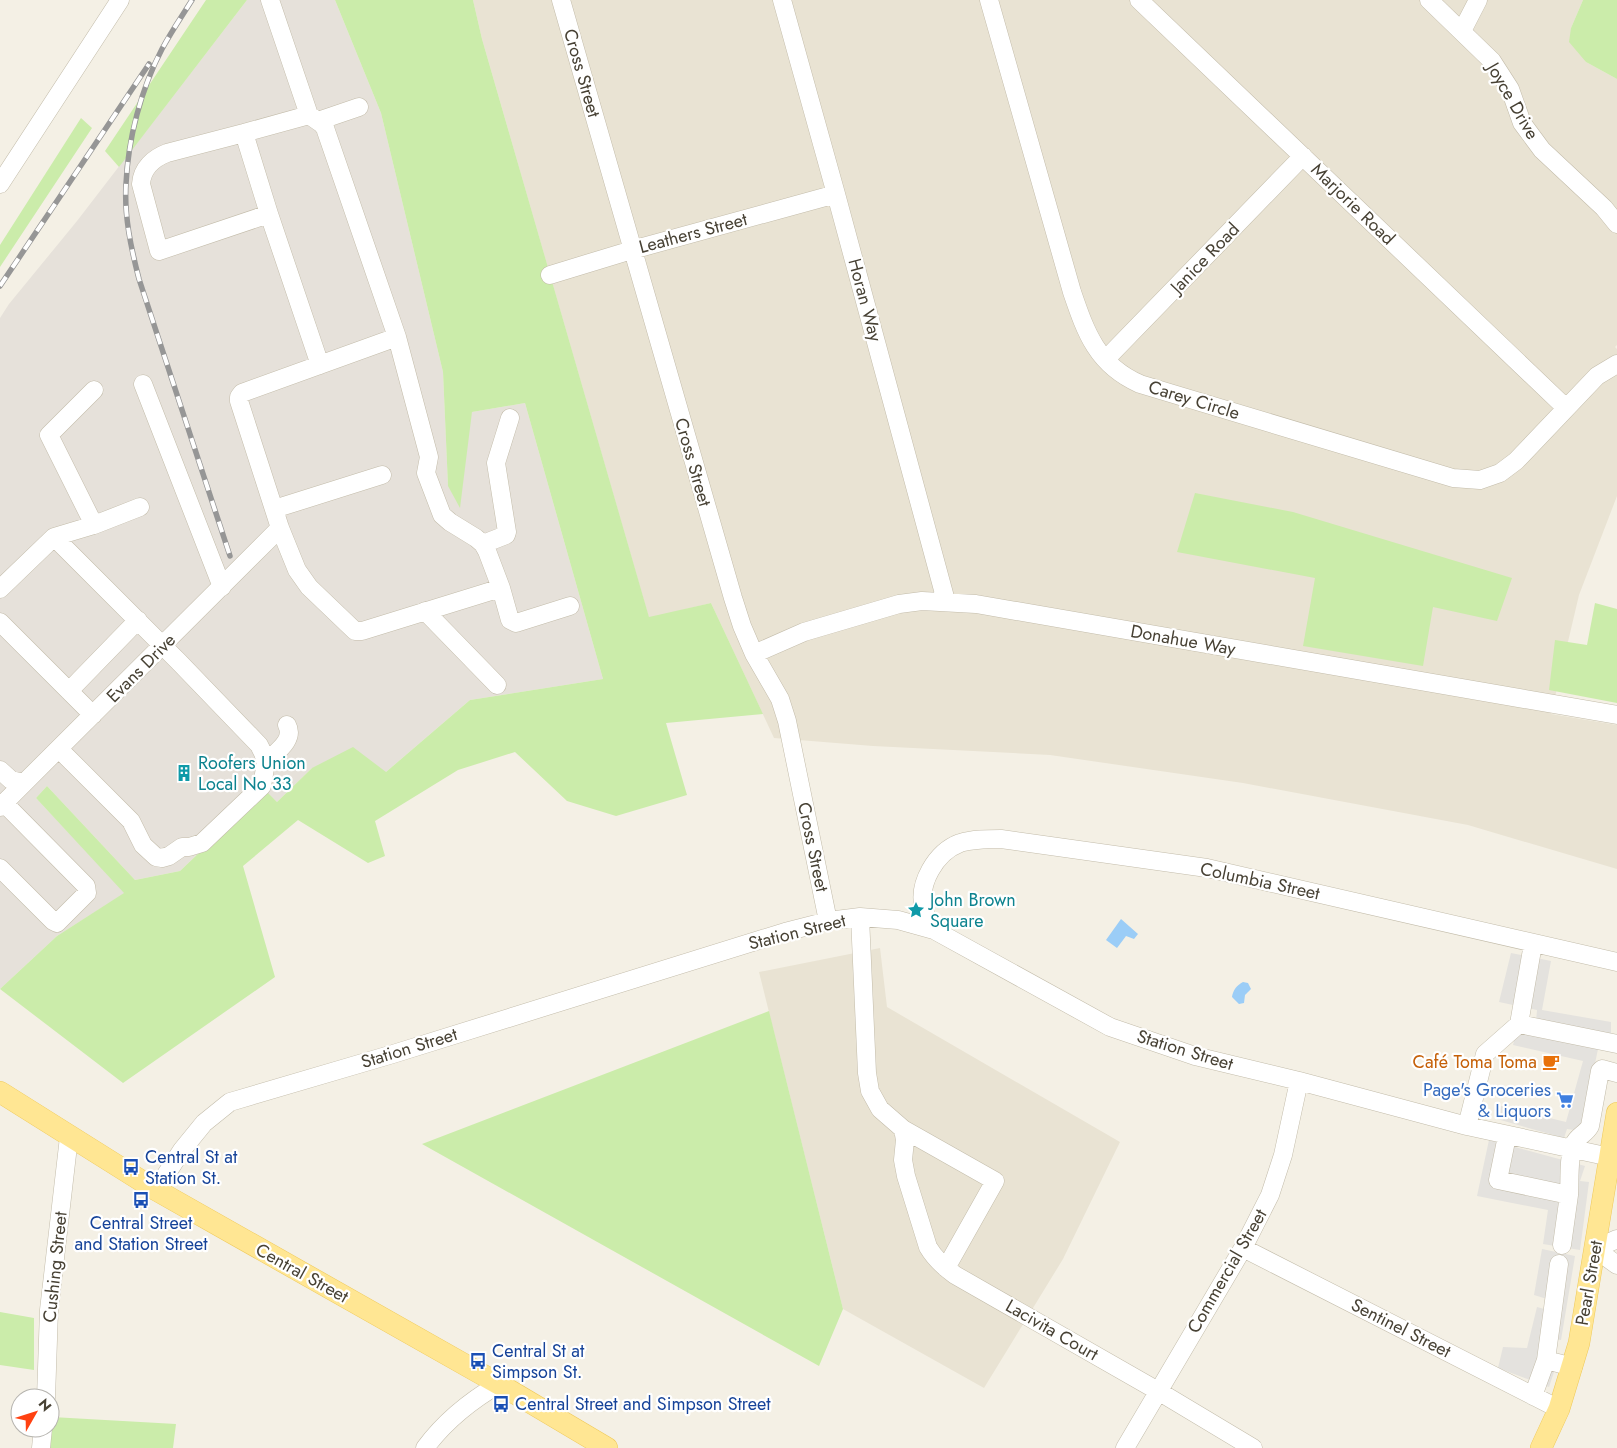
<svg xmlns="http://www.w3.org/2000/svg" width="1617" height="1448" font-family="Jost,sans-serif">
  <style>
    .residential { fill: #e9e3d3 }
    .industrial { fill: #e6e1da }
    .green { fill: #cbecaa }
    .parking { fill: #e4e2de }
    .water { fill: #9bcdf7 }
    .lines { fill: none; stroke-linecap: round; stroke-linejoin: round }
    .minor-casing { stroke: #c3bcaa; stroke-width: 19 }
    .major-casing { stroke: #efc959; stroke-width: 22 }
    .minor { stroke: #fff; stroke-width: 18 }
    .major { stroke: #ffe693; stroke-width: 21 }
    .rail-casing { stroke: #969696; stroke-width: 5.5 }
    .rail { stroke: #fff; stroke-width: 4; stroke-dasharray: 11; stroke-linecap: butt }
    .labels { text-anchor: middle; stroke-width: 4.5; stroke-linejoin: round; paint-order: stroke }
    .street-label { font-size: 18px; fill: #474134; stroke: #fff }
    .culture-label { font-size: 18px; fill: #0d838f; stroke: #fff; text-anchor: start }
    .food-label { font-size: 18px; fill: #c56008; stroke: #fff; text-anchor: end }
    .shop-label { font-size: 18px; fill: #366cbe; stroke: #fff; text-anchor: end }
    .transit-label { font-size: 18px; fill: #164399; stroke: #fff; text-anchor: start }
  </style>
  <rect width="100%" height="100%" fill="#f4f0e5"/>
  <!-- residential -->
  <path class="residential" d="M473,0H1583L1571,28L1586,62L1617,79V345L1615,347L1617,349V496L1579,595L1551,714L1617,725V869L1468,825L1243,783L1050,755L873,746L774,738L711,603L649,618L482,39Z
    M880,948L887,1007L1120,1142L1063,1259L984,1388L843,1309L759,972Z"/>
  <!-- industrial -->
  <path class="industrial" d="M247,0H335L381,113L443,372L448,486L472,412L525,403L603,679L470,700L386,772L312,768L277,802L264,790L180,871L135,880L47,786L36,798L125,893L57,936L0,989V318L9,304L77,221Z"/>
  <!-- green -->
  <path class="green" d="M206,0H247L119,167L105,151Z
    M335,0H473L482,39L649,617L711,603L763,714L666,723L687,795L616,816L567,801L515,752L458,770L375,821L385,856L368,863L298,820L243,866L275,977L123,1083L0,989L57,936L124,893L36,798L47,786L135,880L180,871L265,790L277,802L312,768L353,747L386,772L470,700L603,679L525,403L472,412L460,508L448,486L443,372L381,113Z
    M1583,0H1617V79L1586,62L1569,42L1571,28Z
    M81,118L92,128L0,267V245Z
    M1195,493L1293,512L1512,578L1497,621L1433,607L1423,666L1303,646L1315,578L1177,552Z
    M1595,603L1617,609V703L1549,690L1555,640L1587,645Z
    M769,1011L843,1309L819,1366L422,1144Z
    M0,1312L34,1318V1370L0,1365Z
    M52,1417L176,1424L173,1448H50Z"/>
  <!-- parking -->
  <path class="parking" d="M1511,953L1551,961L1542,1010L1611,1022V1037L1536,1022L1537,1010L1499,1002Z
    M1517,1029L1598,1049L1581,1131L1567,1129L1564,1138L1497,1119L1501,1106L1566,1122L1583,1061L1513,1045Z
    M1489,1140L1585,1166L1580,1181L1589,1182L1580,1250L1543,1244L1548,1210L1477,1196Z
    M1542,1249L1575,1256L1561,1340L1542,1337L1537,1366L1554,1372L1549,1387L1498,1368L1503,1347L1527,1348L1537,1307L1544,1309L1547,1299L1534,1295Z"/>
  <!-- water -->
  <path class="water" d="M1121,919L1138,934L1134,939L1126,936L1117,948L1106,940Z
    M1243,982L1248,983L1251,989L1245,995L1244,1003L1239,1004L1232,997C1233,990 1237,985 1243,982Z"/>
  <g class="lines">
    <!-- minor casing -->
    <g class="minor-casing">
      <path id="minor" d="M270,0L309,115L322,124L325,128L397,337L429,457L426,473L442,515L450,522L476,538L483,544L487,551L501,588L362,631H355L309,587L297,570L280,528L239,401V397L242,393L397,337
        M561,0L733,598L742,626L754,654L780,699L787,721L828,921
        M782,0L836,194L946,601
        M989,0L1072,292C1086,333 1097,365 1140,384L1453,478L1480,480L1500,473L1516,461L1597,376L1617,364
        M1139,0L1566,408
        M1429,0L1492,61L1510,89L1522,123L1542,150L1604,208L1617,224
        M1462,31L1478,0
        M318,121L359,107
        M244,133L167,153C154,158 142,168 141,184L159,251L269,214L244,133L309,115
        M0,184L120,0
        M269,214L320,365
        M550,275L632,250L836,194
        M1106,359L1303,156
        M143,384L222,587
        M274,509L382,475
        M94,525L140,507
        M483,544L506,535L507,532L496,463L510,418
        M501,588L510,620L516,623L570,606
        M0,589L54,537
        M425,611L497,685
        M0,622L93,715
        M754,654L804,632L899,604L922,601L976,604L1617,715
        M69,691L138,620
        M59,749L131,821L143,845L156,857L162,858L169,856L182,847H189L202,843L262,786L266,762L263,753L259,745L179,662L54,537L94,525L49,435L94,390
        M266,762C276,752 295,740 287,725
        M0,770L11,780L24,783
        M0,807L280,528
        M0,868L53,921L57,923L87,893L86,886L4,803
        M860,917L867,1073L870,1091L880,1109L903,1129L905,1140L903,1160L906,1176L928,1247C935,1259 944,1267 955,1275L1158,1391L1253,1448
        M934,930C930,923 925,916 924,909C917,884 936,852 960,843C973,839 987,839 1001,839L1207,868L1617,962
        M1519,1024L1617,1044
        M1467,1126L1485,1054L1519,1024L1533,944
        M903,1129L995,1181L946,1268
        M1507,1136L1498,1180L1569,1195C1570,1181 1568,1157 1574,1144C1577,1136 1586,1134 1590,1126L1600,1071L1602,1069L1617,1073
        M156,1190L182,1150L204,1123L230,1102L393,1054L785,932L828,921L860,917L898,920L934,930L1110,1027L1195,1056L1299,1081L1467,1126L1610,1157
        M1562,1245L1569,1195
        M1243,1248L1559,1409
        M1595,1249L1617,1265
        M1595,1249L1617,1239
        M1559,1264L1546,1360L1573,1367
        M1533,1396L1546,1360
        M46,1398L49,1310L69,1137
        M41,1448L43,1428
        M425,1448C445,1421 470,1401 499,1384
        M1125,1448L1243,1248L1270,1195L1283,1155L1299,1081"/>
    </g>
    <!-- major casing -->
    <g class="major-casing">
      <path id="major" d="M0,1092L156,1190L499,1384L607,1448
        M1541,1448L1559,1409L1579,1343L1617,1113"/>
    </g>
    <!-- minor -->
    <use href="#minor" class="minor"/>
    <!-- major -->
    <use href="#major" class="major"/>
    <!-- rail casing -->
    <g class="rail-casing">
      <path id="rail" d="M192,0C182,16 171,32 162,49C141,89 128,139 126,184C124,216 131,248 139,279L230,556
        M0,286L149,64"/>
    </g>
    <!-- rail -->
    <use href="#rail" class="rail"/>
  </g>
  <!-- icons -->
  <defs>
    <g id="building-bare" transform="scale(1.35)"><path d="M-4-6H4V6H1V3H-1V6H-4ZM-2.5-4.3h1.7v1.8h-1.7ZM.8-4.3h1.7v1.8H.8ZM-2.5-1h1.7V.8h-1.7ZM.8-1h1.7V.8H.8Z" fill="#0f9aa8" stroke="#fff" stroke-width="2.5" paint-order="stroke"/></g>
    <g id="sight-bare" transform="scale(1.35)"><path d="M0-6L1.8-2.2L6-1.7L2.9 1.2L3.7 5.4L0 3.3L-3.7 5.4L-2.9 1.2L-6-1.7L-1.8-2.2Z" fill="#0f9aa8" stroke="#fff" stroke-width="2.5" paint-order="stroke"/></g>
    <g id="cafe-bare" transform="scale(1.35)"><path d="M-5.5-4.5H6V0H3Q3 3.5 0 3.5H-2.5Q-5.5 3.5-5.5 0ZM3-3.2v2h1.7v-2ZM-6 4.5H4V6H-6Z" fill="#e8710a" stroke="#fff" stroke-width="2.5" paint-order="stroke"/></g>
    <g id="supermarket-bare" transform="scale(1.35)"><path d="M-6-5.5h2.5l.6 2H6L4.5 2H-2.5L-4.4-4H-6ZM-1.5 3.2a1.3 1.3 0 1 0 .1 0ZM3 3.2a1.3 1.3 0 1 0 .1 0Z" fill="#3f7fe0" stroke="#fff" stroke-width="2.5" paint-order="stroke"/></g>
    <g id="bus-bare" transform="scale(1.35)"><path d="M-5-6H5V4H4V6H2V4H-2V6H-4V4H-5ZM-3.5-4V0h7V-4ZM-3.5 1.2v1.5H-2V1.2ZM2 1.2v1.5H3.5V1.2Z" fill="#1a4fb4" stroke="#fff" stroke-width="2.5" paint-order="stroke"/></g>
  </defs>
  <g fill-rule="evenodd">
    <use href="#building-bare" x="184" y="773"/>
    <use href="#sight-bare" x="916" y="910"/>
    <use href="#cafe-bare" x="1551" y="1062"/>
    <use href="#supermarket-bare" x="1565" y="1100"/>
    <use href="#bus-bare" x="131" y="1167"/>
    <use href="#bus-bare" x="141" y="1200"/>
    <use href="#bus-bare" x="478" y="1361"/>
    <use href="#bus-bare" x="501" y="1404"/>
  </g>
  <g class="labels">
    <!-- street labels -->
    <g class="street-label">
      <text transform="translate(582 73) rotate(74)" y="6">Cross Street</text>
      <text transform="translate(1513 101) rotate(60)" y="6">Joyce Drive</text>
      <text transform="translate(1353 204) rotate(44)" y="6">Marjorie Road</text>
      <text transform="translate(693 233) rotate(-15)" y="6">Leathers Street</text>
      <text transform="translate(1205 258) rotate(-46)" y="6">Janice Road</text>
      <text transform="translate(865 300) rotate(75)" y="6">Horan Way</text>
      <text transform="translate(1194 400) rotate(17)" y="6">Carey Circle</text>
      <text transform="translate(693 462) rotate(74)" y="6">Cross Street</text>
      <text transform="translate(1183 640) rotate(10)" y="6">Donahue Way</text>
      <text transform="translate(141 668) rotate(-45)" y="6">Evans Drive</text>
      <text transform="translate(813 847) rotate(78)" y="6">Cross Street</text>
      <text transform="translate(1260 881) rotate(12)" y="6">Columbia Street</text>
      <text transform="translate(797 932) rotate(-14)" y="6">Station Street</text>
      <text transform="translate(409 1048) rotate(-17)" y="6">Station Street</text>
      <text transform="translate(1185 1050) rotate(17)" y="6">Station Street</text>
      <text transform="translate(55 1267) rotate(-84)" y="6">Cushing Street</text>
      <text transform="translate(1227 1271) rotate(-60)" y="6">Commercial Street</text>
      <text transform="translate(302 1273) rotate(29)" y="6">Central Street</text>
      <text transform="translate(1589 1283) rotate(-80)" y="6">Pearl Street</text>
      <text transform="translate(1401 1328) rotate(27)" y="6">Sentinel Street</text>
      <text transform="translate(1052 1330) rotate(30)" y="6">Lacivita Court</text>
    </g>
    <!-- culture labels -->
    <g class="culture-label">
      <text x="198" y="769">Roofers Union<tspan x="198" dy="21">Local No 33</tspan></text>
      <text x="930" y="906">John Brown<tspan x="930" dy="21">Square</tspan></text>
    </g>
    <!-- food labels -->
    <g class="food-label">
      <text x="1537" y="1068">Café Toma Toma</text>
    </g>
    <!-- shop labels -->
    <g class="shop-label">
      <text x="1551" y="1096">Page's Groceries<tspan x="1551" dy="21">&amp; Liquors</tspan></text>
    </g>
    <!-- transit labels -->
    <g class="transit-label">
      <text x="145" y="1163">Central St at<tspan x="145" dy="21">Station St.</tspan></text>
      <text x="141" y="1229" text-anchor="middle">Central Street<tspan x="141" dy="21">and Station Street</tspan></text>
      <text x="492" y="1357">Central St at<tspan x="492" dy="21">Simpson St.</tspan></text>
      <text x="515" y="1410">Central Street and Simpson Street</text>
    </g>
  </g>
  <!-- north arrow -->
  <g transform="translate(35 1413) rotate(51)"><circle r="24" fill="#ffffff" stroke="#b5b3ae"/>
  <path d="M0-4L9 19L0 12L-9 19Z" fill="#ff4111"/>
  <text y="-8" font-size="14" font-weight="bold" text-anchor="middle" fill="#474134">N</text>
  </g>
</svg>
